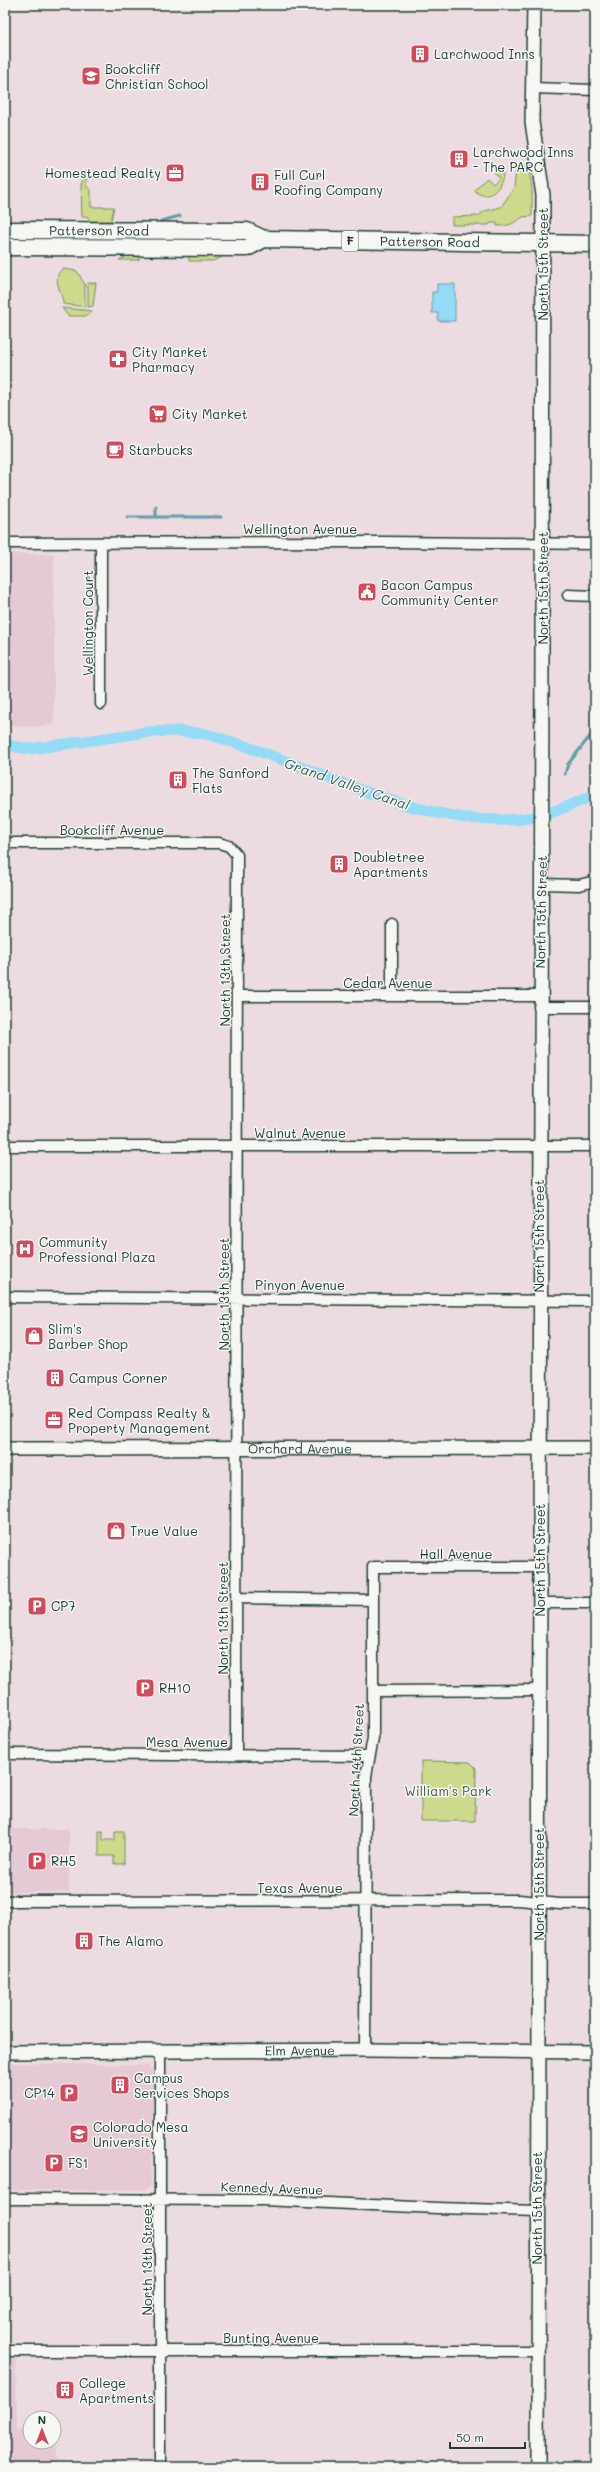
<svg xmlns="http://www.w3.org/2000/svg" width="600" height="2472" font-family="Mali,sans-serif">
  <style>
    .built { fill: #e5cad5 }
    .green { fill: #cdda8d; stroke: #768c60 }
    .water { fill: #94dbf6; stroke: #659ca8 }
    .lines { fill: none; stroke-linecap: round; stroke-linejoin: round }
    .stream { stroke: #659ca8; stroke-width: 3 }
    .canal { stroke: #94dbf6; stroke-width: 11 }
    .minor-casing { stroke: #1f3d34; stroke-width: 13 }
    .tertiary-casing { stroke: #1f3d34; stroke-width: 16 }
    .primary-casing { stroke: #1f3d34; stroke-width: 19 }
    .minor { stroke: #f6f6f2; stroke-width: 10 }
    .tertiary { stroke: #f6f6f2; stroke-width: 13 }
    .primary { stroke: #f6f6f2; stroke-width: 16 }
    .labels { text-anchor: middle; stroke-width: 3; stroke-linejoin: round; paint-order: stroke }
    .shield { fill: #f6f6f2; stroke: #60746d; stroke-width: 1 }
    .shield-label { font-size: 12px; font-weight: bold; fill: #1f3d34 }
    .poi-label { font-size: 13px; fill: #1f3d34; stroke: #f6f6f2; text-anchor: start }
    .street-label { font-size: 13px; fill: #1f3d34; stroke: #f6f6f2 }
    .park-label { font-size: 13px; fill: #425c46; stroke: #f6f6f2 }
    .water-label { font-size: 14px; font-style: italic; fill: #365d5b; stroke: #f6f6f2 }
  </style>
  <rect width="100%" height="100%" fill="#ecdce1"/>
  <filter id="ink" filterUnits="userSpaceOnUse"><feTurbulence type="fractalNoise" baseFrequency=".025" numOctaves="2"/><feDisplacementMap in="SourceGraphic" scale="8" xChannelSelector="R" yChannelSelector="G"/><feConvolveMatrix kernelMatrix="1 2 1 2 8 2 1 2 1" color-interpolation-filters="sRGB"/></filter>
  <g filter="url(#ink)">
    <!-- built -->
    <path class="built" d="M5,554H54V725L25,727L5,724Z
      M5,1767H12V1829H69V1892H5Z
      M5,2063L148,2065L152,2071L153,2083L151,2186L147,2190H5Z
      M16,2358L17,2429H30V2442H54V2429H57V2467H5V2359Z"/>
    <!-- green -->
    <path class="green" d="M525,165C534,177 532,200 532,216L523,217C513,223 511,226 497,226V223H490L489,225H452V217L478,216L485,211L501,207L514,188L516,169Z
      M498,168L503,173C503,185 492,200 479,194L474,190L487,178L493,184L499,178L494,172Z
      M86,174V186L91,190V207H114L111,221H90L87,216L82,217L81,184Z
      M139,253V260H119L131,254Z
      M189,253L226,255L213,261H189Z
      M63,269L77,271L85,285V307L63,304C63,293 50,277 63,269Z
      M88,283H96L93,306L88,307Z
      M62,308L92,311L86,316H68Z
      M421,1761L470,1762L476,1768L475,1821H421Z
      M99,1831H103V1840H115V1831H124V1864H114V1856H99Z"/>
    <!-- water -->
    <path class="water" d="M437,284H455V321H438V313H432V292H437Z"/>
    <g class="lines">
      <!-- stream -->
      <path class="stream" d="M161,221L180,216
        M156,507V517
        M127,517H221
        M565,774L568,764L595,730"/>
      <!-- canal -->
      <path class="canal" d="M5,745L30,749L148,732L178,731L206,734C308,761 422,833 529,818C551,815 574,803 595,795"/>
      <!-- minor casing -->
      <g class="minor-casing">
        <path id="minor" d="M532,88L595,90
          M5,543L385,542L595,544
          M101,543V704
          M568,595L595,596
          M5,843H219L229,846L237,855L236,1755
          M541,884L579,885L595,881
          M238,996H539
          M392,996V924
          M539,1007H595
          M5,1146H595
          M5,1297L595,1301
          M236,1598L373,1600
          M540,1603H595
          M373,1691L540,1690
          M5,1754L369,1756
          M5,1901L519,1900L560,1904H595
          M365,2050L366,1776L373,1738V1567H540
          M160,2052V2467
          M5,2199L263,2200L437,2208L537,2211
          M5,2351H538"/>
      </g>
      <!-- tertiary casing -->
      <g class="tertiary-casing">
        <g id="tertiary">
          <path d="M534,5L532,122L543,195L538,2467"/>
          <path id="s1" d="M5,1449L595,1448"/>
          <path id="s2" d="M5,2052L365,2050L595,2052"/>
        </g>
      </g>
      <!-- primary casing -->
      <g class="primary-casing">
        <g id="primary">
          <path id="s3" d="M5,230L247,231L264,239"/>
          <path id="s4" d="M5,247L247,248L264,239L595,244"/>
        </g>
      </g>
      <!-- minor -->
      <use href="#minor" class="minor"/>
      <!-- tertiary -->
      <use href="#tertiary" class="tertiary"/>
      <!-- primary -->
      <use href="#primary" class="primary"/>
    </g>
  </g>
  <!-- icons -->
  <defs>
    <g id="building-square" transform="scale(1)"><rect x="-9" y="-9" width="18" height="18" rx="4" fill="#d1495b" stroke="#f6f6f2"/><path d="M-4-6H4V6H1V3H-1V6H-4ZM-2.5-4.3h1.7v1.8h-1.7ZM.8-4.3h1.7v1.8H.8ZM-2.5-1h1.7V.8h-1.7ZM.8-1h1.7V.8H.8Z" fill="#fff"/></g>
    <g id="school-square" transform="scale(1)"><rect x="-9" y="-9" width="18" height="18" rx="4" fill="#d1495b" stroke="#f6f6f2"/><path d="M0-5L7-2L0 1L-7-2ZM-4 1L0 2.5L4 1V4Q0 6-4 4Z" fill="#fff"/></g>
    <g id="office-square" transform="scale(1)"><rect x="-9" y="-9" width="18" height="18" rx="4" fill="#d1495b" stroke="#f6f6f2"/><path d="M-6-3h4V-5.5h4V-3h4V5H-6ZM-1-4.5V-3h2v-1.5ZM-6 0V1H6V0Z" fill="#fff"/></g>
    <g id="pharmacy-square" transform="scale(1)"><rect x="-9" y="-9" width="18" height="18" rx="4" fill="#d1495b" stroke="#f6f6f2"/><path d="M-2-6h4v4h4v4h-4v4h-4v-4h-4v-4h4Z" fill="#fff"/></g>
    <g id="supermarket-square" transform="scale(1)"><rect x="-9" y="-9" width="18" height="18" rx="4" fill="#d1495b" stroke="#f6f6f2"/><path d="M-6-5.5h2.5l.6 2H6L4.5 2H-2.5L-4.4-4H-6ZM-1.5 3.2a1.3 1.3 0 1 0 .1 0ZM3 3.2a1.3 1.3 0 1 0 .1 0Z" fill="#fff"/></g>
    <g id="cafe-square" transform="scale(1)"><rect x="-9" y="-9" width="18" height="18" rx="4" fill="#d1495b" stroke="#f6f6f2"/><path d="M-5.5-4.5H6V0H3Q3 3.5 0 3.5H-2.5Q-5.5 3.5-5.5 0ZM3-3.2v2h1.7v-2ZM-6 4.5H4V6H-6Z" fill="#fff"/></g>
    <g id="civic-square" transform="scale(1)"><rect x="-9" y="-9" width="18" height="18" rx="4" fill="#d1495b" stroke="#f6f6f2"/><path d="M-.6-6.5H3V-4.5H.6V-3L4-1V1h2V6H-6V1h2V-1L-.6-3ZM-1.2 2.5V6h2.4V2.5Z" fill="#fff"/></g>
    <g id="hospital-square" transform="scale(1)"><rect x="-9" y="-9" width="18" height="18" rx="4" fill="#d1495b" stroke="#f6f6f2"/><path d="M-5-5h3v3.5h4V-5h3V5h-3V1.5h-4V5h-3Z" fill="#fff"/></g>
    <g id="shop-square" transform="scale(1)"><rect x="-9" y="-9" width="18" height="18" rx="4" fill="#d1495b" stroke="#f6f6f2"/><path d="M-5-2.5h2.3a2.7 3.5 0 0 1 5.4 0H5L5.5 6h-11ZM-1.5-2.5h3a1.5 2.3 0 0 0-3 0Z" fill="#fff"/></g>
    <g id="parking-square" transform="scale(1)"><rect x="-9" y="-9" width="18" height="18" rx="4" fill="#d1495b" stroke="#f6f6f2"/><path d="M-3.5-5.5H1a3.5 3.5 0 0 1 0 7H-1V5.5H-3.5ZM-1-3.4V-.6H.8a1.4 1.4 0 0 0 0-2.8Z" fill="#fff"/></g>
    <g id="university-square" transform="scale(1)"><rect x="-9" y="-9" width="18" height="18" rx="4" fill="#d1495b" stroke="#f6f6f2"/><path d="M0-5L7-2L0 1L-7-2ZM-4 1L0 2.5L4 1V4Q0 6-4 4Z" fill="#fff"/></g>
  </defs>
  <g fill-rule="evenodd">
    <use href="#building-square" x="420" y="54"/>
    <use href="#school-square" x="91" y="76"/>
    <use href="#building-square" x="459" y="159"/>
    <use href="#office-square" x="175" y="173"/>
    <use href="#building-square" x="260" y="182"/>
    <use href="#pharmacy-square" x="118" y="359"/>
    <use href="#supermarket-square" x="158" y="414"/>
    <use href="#cafe-square" x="115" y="450"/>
    <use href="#civic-square" x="367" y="592"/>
    <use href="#building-square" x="178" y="780"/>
    <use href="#building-square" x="339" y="864"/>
    <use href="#hospital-square" x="25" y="1249"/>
    <use href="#shop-square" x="34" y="1336"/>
    <use href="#building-square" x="55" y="1378"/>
    <use href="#office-square" x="54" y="1420"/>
    <use href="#shop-square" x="116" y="1531"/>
    <use href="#parking-square" x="37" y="1606"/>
    <use href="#parking-square" x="145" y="1688"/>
    <use href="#parking-square" x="37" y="1861"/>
    <use href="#building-square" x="84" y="1941"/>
    <use href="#building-square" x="120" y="2085"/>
    <use href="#parking-square" x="69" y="2093"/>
    <use href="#university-square" x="79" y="2134"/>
    <use href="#parking-square" x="54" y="2163"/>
    <use href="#building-square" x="65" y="2390"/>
  </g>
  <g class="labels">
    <!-- shield labels -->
    <rect class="shield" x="342" y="231" width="16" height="20" rx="3"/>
    <g class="shield-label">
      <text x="350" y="245">F</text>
    </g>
    <!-- poi labels -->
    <g class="poi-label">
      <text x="434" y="59">Larchwood Inns</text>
      <text x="105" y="74">Bookcliff<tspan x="105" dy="15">Christian School</tspan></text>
      <text x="473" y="157">Larchwood Inns<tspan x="473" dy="15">- The PARC</tspan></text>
      <text x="161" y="178" text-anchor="end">Homestead Realty</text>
      <text x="274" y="180">Full Curl<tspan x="274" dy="15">Roofing Company</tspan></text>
      <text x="132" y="357">City Market<tspan x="132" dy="15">Pharmacy</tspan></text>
      <text x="172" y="419">City Market</text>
      <text x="129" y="455">Starbucks</text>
      <text x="381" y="590">Bacon Campus<tspan x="381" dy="15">Community Center</tspan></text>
      <text x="192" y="778">The Sanford<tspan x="192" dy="15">Flats</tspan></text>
      <text x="353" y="862">Doubletree<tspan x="353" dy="15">Apartments</tspan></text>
      <text x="39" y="1247">Community<tspan x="39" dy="15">Professional Plaza</tspan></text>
      <text x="48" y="1334">Slim's<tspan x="48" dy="15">Barber Shop</tspan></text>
      <text x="69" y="1383">Campus Corner</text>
      <text x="68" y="1418">Red Compass Realty &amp;<tspan x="68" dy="15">Property Management</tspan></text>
      <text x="130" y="1536">True Value</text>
      <text x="51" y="1611">CP7</text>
      <text x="159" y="1693">RH10</text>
      <text x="51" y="1866">RH5</text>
      <text x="98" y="1946">The Alamo</text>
      <text x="134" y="2083">Campus<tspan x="134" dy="15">Services Shops</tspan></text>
      <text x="55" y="2098" text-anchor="end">CP14</text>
      <text x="93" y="2132">Colorado Mesa<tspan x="93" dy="15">University</tspan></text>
      <text x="68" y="2168">FS1</text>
      <text x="79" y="2388">College<tspan x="79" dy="15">Apartments</tspan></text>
    </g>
    <!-- street labels -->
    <g class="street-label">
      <text dy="5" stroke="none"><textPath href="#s3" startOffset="94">Patterson Road</textPath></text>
      <text dy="5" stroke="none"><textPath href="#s4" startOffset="427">Patterson Road</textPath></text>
      <text transform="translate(543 264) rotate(-90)" y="5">North 15th Street</text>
      <text x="300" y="534">Wellington Avenue</text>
      <text transform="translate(543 588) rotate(-90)" y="5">North 15th Street</text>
      <text transform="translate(88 623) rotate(-90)" y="5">Wellington Court</text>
      <text x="112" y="835">Bookcliff Avenue</text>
      <text transform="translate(541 912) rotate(-89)" y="5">North 15th Street</text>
      <text transform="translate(225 970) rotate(-90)" y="5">North 13th Street</text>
      <text x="388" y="988">Cedar Avenue</text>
      <text x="300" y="1138">Walnut Avenue</text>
      <text transform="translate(539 1236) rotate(-90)" y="5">North 15th Street</text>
      <text x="300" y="1290">Pinyon Avenue</text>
      <text transform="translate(224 1294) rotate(-90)" y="5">North 13th Street</text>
      <text dy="5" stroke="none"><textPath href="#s1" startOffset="295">Orchard Avenue</textPath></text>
      <text x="456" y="1559">Hall Avenue</text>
      <text transform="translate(540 1560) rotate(-90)" y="5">North 15th Street</text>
      <text transform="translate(223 1618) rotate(-90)" y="5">North 13th Street</text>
      <text x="187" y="1747">Mesa Avenue</text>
      <text transform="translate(356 1760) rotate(-87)" y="5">North 14th Street</text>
      <text transform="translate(539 1884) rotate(-90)" y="5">North 15th Street</text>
      <text x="300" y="1893">Texas Avenue</text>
      <text dy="5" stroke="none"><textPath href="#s2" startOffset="295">Elm Avenue</textPath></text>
      <text transform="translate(272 2188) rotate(2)" y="5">Kennedy Avenue</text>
      <text transform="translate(537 2208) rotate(-90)" y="5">North 15th Street</text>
      <text transform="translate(147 2259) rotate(-90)" y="5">North 13th Street</text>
      <text x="271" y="2343">Bunting Avenue</text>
    </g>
    <!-- park labels -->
    <g class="park-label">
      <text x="448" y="1796">William's Park</text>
    </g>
    <!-- water labels -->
    <g class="water-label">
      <text transform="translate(347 784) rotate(19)" y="5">Grand Valley Canal</text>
    </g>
  </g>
  <!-- margin -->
  <rect width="600" height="2472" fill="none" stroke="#f6f6f2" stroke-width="20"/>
  <rect x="10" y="10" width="580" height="2452" fill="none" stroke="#1f3d34" stroke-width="1.5" filter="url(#ink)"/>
  <!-- north arrow -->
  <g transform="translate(42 2430)"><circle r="19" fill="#f6f6f2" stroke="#a0aca6"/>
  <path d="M0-3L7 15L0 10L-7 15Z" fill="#d1495b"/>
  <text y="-6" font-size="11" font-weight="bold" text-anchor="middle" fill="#1f3d34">N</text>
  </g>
  <!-- scale -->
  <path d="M450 2442v6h75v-6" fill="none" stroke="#1f3d34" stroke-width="2"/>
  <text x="456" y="2442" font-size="12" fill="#1f3d34" stroke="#f6f6f2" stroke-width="3" paint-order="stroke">50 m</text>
</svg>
